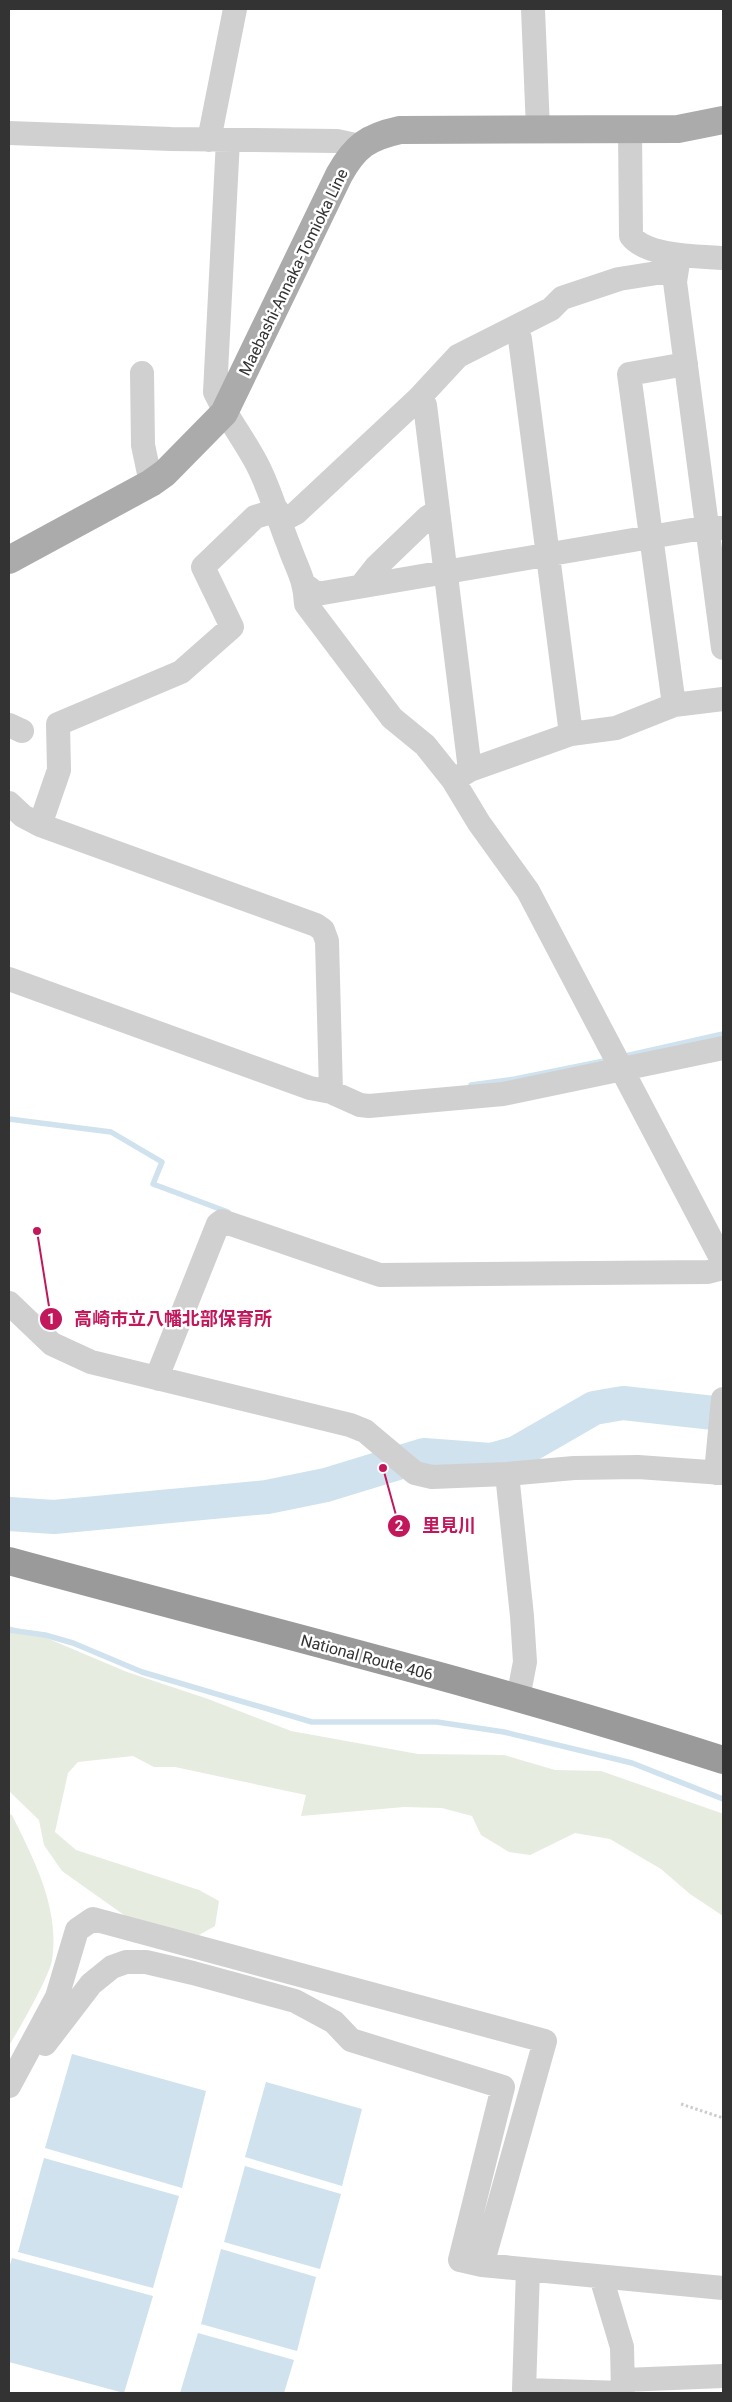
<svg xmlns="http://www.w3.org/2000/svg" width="732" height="2402" font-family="Roboto,'Noto Sans JP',sans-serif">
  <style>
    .green { fill: #e6ecdf }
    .water { fill: #cfe2ee }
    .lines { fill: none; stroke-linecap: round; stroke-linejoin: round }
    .stream { stroke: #cfe2ee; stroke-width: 5.5 }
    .river { stroke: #cfe2ee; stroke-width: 34 }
    .path { stroke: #cdcdcd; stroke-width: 3; stroke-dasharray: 2.5 2.5; stroke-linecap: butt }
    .minor { stroke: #d0d0d0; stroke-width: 24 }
    .major { stroke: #ababab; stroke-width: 28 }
    .highway { stroke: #9a9a9a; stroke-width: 28 }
    .labels { text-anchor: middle; stroke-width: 5; stroke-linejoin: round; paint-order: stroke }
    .street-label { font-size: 16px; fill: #333; stroke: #fff }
    .leader { fill: none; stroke: #c2185b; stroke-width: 2 }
    .callout-dot { fill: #c2185b; stroke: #fff; stroke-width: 2 }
    .mark-label { font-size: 15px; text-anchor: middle; font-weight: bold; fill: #fff }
    .callout-label { font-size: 18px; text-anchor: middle; font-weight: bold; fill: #c2185b; stroke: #fff; stroke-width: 5; stroke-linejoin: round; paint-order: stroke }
  </style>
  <rect width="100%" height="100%" fill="#fff"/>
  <!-- green -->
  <path class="green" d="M9,1626L37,1634L127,1672L208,1699L291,1731L418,1754L504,1755L555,1770L601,1771L721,1813L723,1814V1916L690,1894L661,1869L610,1839L575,1833L530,1855L509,1852L481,1835L472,1816L442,1808L404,1807L301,1816L306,1795L175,1767H154L133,1756L78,1762L68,1773L55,1832L76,1850L199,1890L219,1901L215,1926L199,1935L131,1920L62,1871L44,1845L39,1820L9,1791Z
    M9,1814L12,1815C34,1860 60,1908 52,1960C50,1975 18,2032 9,2045Z"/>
  <!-- water -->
  <path class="water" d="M72,2054L206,2091L182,2188L45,2148Z
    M266,2082L362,2109L342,2186L245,2157Z
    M44,2158L179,2196L153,2288L18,2252Z
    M245,2166L341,2194L320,2269L224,2242Z
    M221,2249L316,2277L297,2351L201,2324Z
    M12,2258L153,2296L124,2393L9,2362V2268Z
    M198,2333L294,2360L284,2393H180Z"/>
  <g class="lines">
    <!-- stream -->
    <path class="stream" d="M621,1057L723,1034
      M471,1085L515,1079L609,1060
      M9,1119L111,1132L162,1162L153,1184L228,1212
      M9,1630L45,1635L73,1643L142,1672L312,1722H437L504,1732L632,1763L723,1799"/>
    <!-- river -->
    <path class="river" d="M9,1514L54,1517L267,1497L326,1485L424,1455L491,1460L516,1453L594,1408L623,1403L723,1414"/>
    <!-- path -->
    <path class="path" d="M681,2104L723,2118"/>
    <!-- minor -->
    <path class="minor" d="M533,9L538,129
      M630,129L631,236C647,257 698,256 723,258
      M9,133L171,139L337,141L360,146
      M209,140L235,9
      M228,140L215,392C227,418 244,439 257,464C271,491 278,519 289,546C297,569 305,579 306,604L392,718L425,745L453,780L479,823L528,891L723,1262
      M679,256L675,282L723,648
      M516,328L520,339L571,734
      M142,373L143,445L151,483
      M419,398L425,405L470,770
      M281,521L296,513L419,398L458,356L551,309L562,298L619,279L676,270
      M305,585L317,594L709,527L723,528
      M361,586L376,567L428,517L438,511
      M674,705L629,374L686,364
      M9,725L22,731
      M459,777L470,770L571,734L616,728L674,705L723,699
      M9,803L23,816L40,825L316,925L323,930L327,941L331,1092
      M40,825L59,770L58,724L181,672L232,627L203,567L255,517L277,510
      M9,979L310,1088L331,1092L360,1105L369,1106L503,1094L723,1048
      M9,1303L52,1344L91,1362L350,1425L365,1431L415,1473L432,1477L507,1474L574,1468L638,1467L723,1473
      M159,1379L161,1367L218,1224L222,1221L380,1275L708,1272L723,1268
      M716,1473L723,1399
      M507,1474L522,1616L525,1662L518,1698
      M45,2044L91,1984L112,1967L126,1962H146L193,1973L295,2001L334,2022L351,2040L503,2087L460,2260L482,2265
      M9,2086L57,1997L77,1930L93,1919L545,2041L482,2265L723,2288
      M528,2270L524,2390L623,2393
      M601,2277L622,2347L623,2393
      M624,2380L723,2376"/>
    <!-- major -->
    <path class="major" d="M9,560L151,483L165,473L224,413L339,175C355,146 368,137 400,130L678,129L723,120"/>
    <!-- highway -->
    <path class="highway" d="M9,1561C247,1626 488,1684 723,1760"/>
  </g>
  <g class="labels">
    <!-- street labels -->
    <g class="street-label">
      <text transform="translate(293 272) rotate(-64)" y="6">Maebashi-Annaka-Tomioka Line</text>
      <text transform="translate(367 1657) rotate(15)" y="6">National Route 406</text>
    </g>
  </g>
  <!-- callouts -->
  <path class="leader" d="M37 1231L51 1319M383 1468L399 1526"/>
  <g class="callout-dot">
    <circle cx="37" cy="1231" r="5"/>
    <circle cx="383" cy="1468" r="5"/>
    <circle cx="51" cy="1319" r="12"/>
    <circle cx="399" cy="1526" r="12"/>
  </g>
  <g class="mark-label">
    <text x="51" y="1324">1</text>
    <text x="399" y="1531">2</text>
  </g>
  <g class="callout-label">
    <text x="173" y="1325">高崎市立八幡北部保育所</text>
    <text x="449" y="1532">里見川</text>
  </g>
  <!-- border -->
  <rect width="732" height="2402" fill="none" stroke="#333333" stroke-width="20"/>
</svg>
